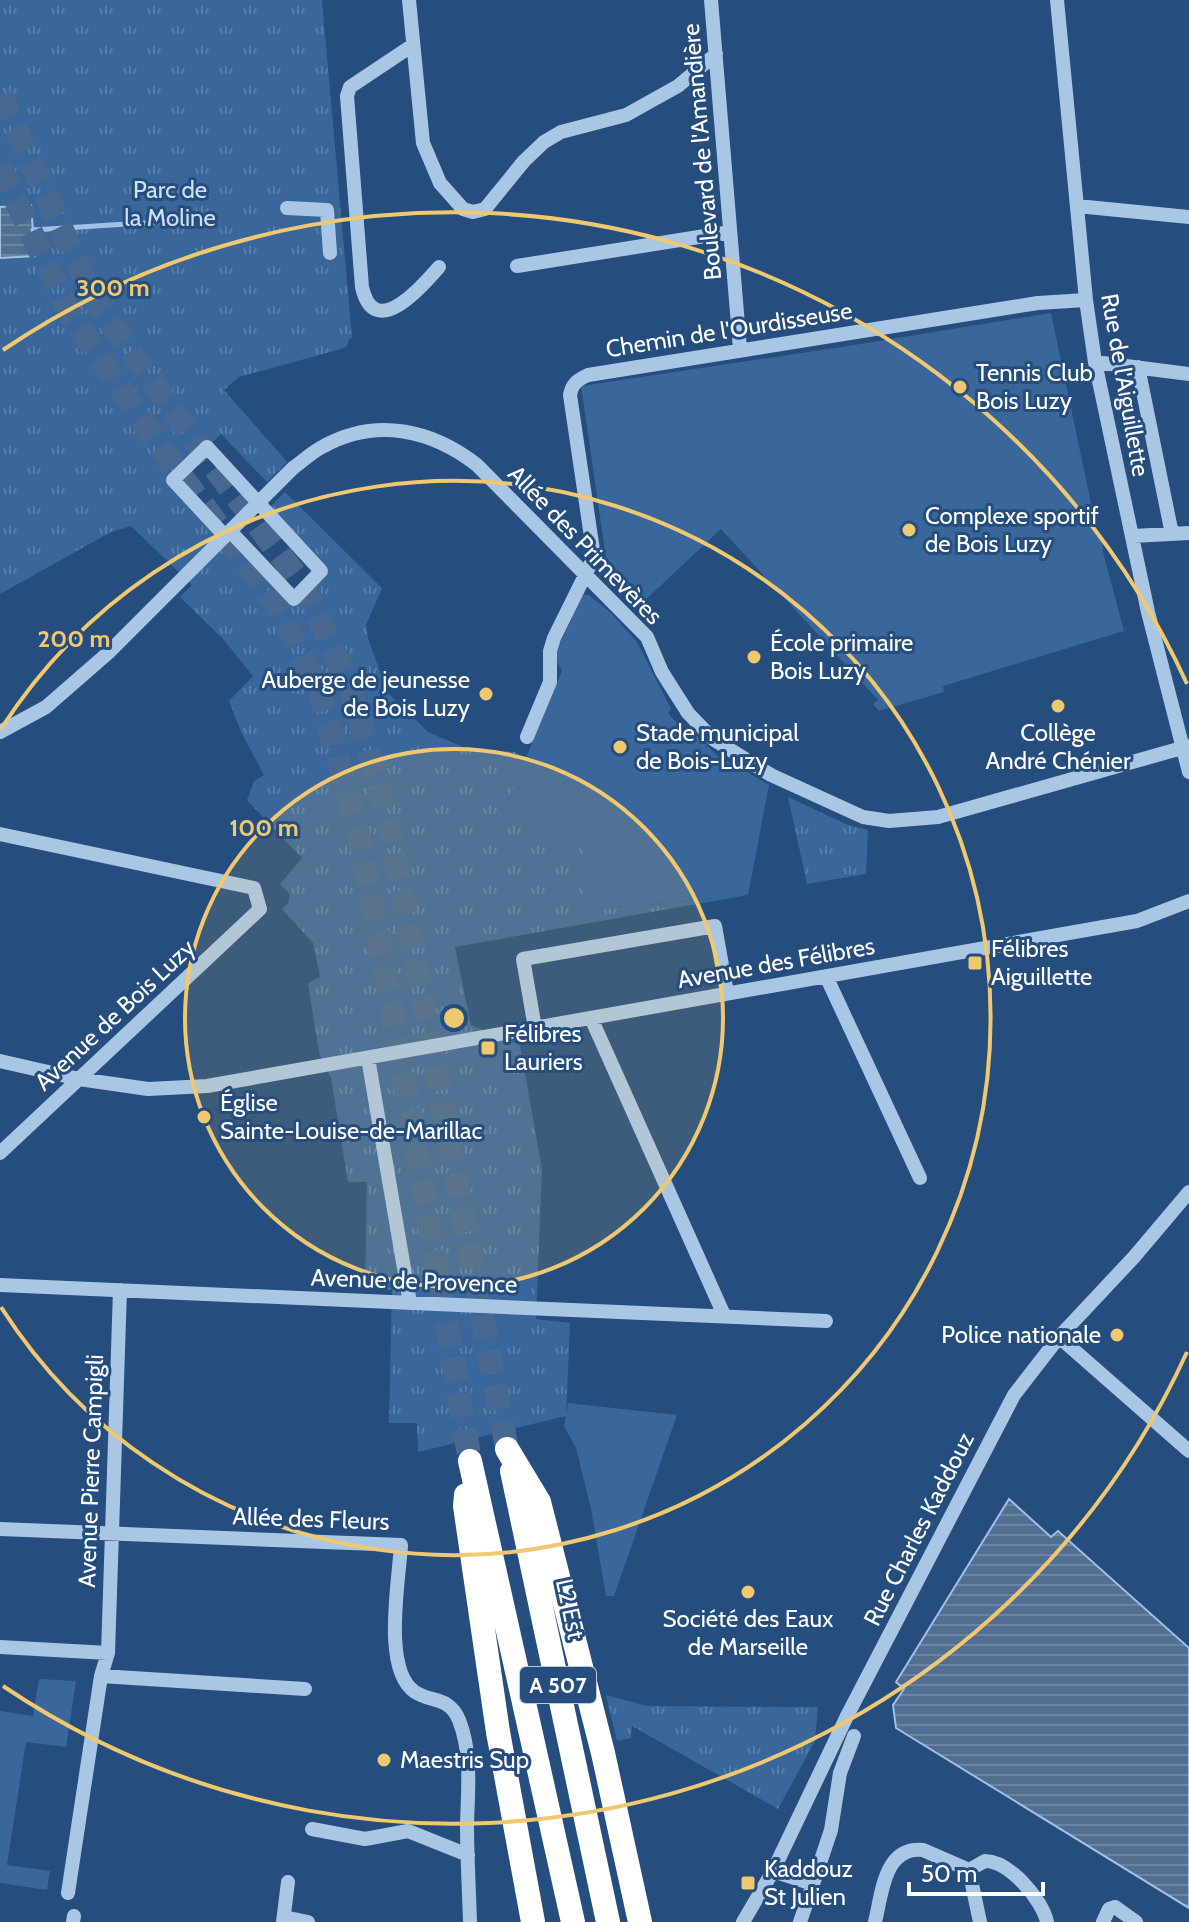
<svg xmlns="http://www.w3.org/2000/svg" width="1189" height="1922" font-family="Cabin,sans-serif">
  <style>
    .green { fill: #39679b }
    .park { fill: url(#park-tufts) }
    .water { fill: url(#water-rules); stroke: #9fc1e6; stroke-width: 2 }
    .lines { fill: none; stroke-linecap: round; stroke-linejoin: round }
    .stream { stroke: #9fc1e6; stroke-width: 5 }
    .highway-tunnel { stroke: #466891; stroke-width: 24; stroke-dasharray: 24 12; stroke-linecap: butt }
    .minor { stroke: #aac6e5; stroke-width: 14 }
    .highway { stroke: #fff; stroke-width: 24 }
    .ring { fill: none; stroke: #efc86f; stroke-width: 4 }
    .poi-dot { fill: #efc86f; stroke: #254d7e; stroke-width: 3 }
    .labels { text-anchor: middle; stroke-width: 6; stroke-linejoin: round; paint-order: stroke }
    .shield { fill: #254d7e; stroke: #becad8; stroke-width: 2 }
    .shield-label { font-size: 22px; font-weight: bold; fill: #fff }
    .street-label { font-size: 24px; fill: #fff; stroke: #254d7e }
    .park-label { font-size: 24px; fill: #cde0f4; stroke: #254d7e }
    .poi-label { font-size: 24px; fill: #fff; stroke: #254d7e; text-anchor: start }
    .centre { fill: #efc86f; stroke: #254d7e; stroke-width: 4 }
    .ring-label { font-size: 24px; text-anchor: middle; font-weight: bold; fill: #efc86f; stroke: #254d7e; stroke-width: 6; stroke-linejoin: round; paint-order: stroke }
  </style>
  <defs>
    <pattern id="park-tufts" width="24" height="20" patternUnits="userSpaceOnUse" patternTransform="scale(2)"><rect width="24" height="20" fill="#39679b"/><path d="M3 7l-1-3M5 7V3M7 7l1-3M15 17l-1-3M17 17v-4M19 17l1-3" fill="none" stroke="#577eaa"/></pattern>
    <pattern id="water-rules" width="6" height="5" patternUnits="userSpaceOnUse" patternTransform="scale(2)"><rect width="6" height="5" fill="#526e91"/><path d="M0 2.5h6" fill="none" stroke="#6c84a2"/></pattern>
  </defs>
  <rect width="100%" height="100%" fill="#254d7e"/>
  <!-- green -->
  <path class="green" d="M1051,313L1097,532L1102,536L1103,552L1124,631L943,686L944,692L879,711L873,704L878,700L721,529L639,606L609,578L581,386L848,346Z
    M583,595H589L611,613L637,642L671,709L668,713L690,738L696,735L717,755L769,785L748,895L585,911L503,813L562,671L554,656Z
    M568,1403L677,1415L614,1596H606L591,1509L576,1448L564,1426Z
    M39,1679L76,1681L66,1747L26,1742L7,1865L50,1871L47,1890L0,1883V1711L33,1716Z"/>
  <!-- park -->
  <path class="park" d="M0,0H322L352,338L349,339L347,346L341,349L239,377L224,390L287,462L267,482L221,434L173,480L231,546L239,539L294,598L321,571L267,510L285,492L382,588L366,625L368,638L387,692L428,732L470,750L515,752L526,759L503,813L584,847L585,911L748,895L455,947L471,1025L520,1045L542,1169L536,1319L570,1323L566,1416L418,1452L417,1423H389L392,1290L365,1287L367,1182H348L331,1078L319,1053L308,983L320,977L313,943L282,909L288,903L290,895L280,884L302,858L247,800L254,781L264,775L241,732L229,701L253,676L223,639L180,597L192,585L131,526L111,532L0,594Z
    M788,797L848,825L868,830L866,874L807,884Z
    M606,1695L647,1706L818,1707L815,1741L778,1809L632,1726L631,1738L617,1741Z"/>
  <!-- water -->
  <path class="water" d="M31,205L35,256L0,258V207Z
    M1009,1499L1051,1537L1058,1531L1189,1648V1908L896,1728L893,1705L904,1689L896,1682Z"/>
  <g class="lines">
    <!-- stream -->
    <path class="stream" d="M33,230L189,220"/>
    <!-- highway-tunnel -->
    <path class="highway-tunnel" d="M0,96L95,301L193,439L303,585L351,689L389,824L507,1449
      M0,167L69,312L167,457L274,601L320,692L358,832L390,998L470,1461"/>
    <!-- minor -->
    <path class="minor" d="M409,0L423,143L440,183L463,209L473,212L485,209L524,161L544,142L561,132L626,115L678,86L716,54
      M711,0L740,349
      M1057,0L1086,300L1095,362L1148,612L1189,772
      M413,45L350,87L347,96L362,287C374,341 420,289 439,267
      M1077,206L1189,217
      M287,208L327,210L330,253
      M517,266L730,232
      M1095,362L1189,374
      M1138,367L1172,534
      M225,536L173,480L207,447L321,571L294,599L230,531
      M1133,536L1189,533
      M0,732L46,707L108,653L293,468C303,461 313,451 324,446C377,417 432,430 477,465L647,637L662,672L688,713L713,739L771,775L863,817L889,821L938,817L1189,746
      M527,737L550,682V651L554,638L594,557L570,395C572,384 577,380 588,375L1038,303L1086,300
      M0,834L254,888L260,909L0,1153
      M826,976L920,1178
      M591,1018L724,1315
      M535,1028L523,959L715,926L727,993
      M368,1058L410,1303
      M0,1061L79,1079L148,1089L207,1086L1137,921L1189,901
      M0,1285L826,1321
      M1059,1337L1189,1451
      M0,1529L401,1545C399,1581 382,1670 415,1692C432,1703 449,1696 459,1720C472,1753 468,1789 467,1824C467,1856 469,1889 470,1922
      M0,1647L108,1653
      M101,1676L305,1689
      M312,1829L365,1839L408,1831L468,1855
      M969,1870L985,1861C1009,1861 1042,1899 1047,1922
      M969,1870L980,1922
      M773,1871L813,1884L800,1922
      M813,1884L831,1830L840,1773L854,1736
      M68,1893L101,1676L108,1653L120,1290
      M284,1917L308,1922
      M73,1922L74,1916
      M283,1922L288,1882
      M743,1922L773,1871L847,1716L1014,1395L1059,1337L1134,1257L1189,1192
      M875,1922C882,1894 884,1846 923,1850L969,1870
      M1103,1922L1109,1909L1115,1907L1136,1922"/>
    <!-- highway -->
    <path class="highway" d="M507,1449L539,1502L603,1753L640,1922
      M470,1461L573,1922
      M512,1471L608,1922
      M466,1495L465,1506L498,1732L533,1922"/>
  </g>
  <!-- distance rings -->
  <circle cx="454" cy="1018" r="269" fill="#efc86f" fill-opacity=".12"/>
  <g class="ring">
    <circle cx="454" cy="1018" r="269"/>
    <path d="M1 729A537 537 0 1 1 1 1307"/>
    <path d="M1187 1352A806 806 0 0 1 3 1686M3 350A806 806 0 0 1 1187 684"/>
  </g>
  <!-- markers -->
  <g class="poi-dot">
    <circle cx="960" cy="387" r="8"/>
    <circle cx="909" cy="530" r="8"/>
    <circle cx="754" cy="657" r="8"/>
    <circle cx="486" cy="694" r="8"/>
    <circle cx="1058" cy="706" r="8"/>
    <circle cx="620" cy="747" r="8"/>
    <rect x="967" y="955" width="16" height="16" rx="4"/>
    <rect x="480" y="1040" width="16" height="16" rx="4"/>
    <circle cx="204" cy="1117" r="8"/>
    <circle cx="1117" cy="1335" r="8"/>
    <circle cx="748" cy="1592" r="8"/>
    <circle cx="384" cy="1760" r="8"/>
    <rect x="740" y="1875" width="16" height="16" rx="4"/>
  </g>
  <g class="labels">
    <!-- shield labels -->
    <rect class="shield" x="520" y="1667" width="76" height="36" rx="6"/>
    <g class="shield-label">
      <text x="558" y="1693">A 507</text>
    </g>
    <!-- street labels -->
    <g class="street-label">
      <text transform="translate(702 152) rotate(-95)" y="8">Boulevard de l'Amandière</text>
      <text transform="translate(729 330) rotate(-9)" y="8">Chemin de l'Ourdisseuse</text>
      <text transform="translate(1125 385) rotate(80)" y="8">Rue de l'Aiguillette</text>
      <text transform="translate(585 545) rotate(46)" y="8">Allée des Primevères</text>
      <text transform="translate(776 963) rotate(-10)" y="8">Avenue des Félibres</text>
      <text transform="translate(115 1015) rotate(-43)" y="8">Avenue de Bois Luzy</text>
      <text transform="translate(414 1281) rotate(2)" y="8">Avenue de Provence</text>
      <text transform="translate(91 1471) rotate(-88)" y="8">Avenue Pierre Campigli</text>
      <text transform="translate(311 1519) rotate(2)" y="8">Allée des Fleurs</text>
      <text transform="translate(919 1529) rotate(-63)" y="8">Rue Charles Kaddouz</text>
      <text transform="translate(570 1609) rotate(78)" y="8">L2 Est</text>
    </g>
    <!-- park labels -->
    <g class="park-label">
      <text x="170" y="198">Parc de<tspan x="170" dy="28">la Moline</tspan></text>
    </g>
    <!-- poi labels -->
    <g class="poi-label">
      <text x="976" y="381">Tennis Club<tspan x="976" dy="28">Bois Luzy</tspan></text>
      <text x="925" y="524">Complexe sportif<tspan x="925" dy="28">de Bois Luzy</tspan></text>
      <text x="770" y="651">École primaire<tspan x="770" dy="28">Bois Luzy</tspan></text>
      <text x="470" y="688" text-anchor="end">Auberge de jeunesse<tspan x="470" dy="28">de Bois Luzy</tspan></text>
      <text x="636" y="741">Stade municipal<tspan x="636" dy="28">de Bois-Luzy</tspan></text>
      <text x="1058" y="741" text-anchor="middle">Collège<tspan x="1058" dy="28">André Chénier</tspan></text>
      <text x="991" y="957">Félibres<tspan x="991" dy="28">Aiguillette</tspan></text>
      <text x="504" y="1042">Félibres<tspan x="504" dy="28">Lauriers</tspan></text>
      <text x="220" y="1111">Église<tspan x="220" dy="28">Sainte-Louise-de-Marillac</tspan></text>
      <text x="1101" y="1343" text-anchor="end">Police nationale</text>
      <text x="748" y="1627" text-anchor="middle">Société des Eaux<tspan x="748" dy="28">de Marseille</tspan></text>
      <text x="400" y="1768">Maestris Sup</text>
      <text x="764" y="1877">Kaddouz<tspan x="764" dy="28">St Julien</tspan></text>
    </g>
  </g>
  <circle cx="454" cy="1018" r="12" class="centre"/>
  <g class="ring-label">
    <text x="113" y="296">300 m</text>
    <text x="74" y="647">200 m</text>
    <text x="264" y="836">100 m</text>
  </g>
  <!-- scale -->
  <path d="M909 1882v12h134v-12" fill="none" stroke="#ffffff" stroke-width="4"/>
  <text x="921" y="1882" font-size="24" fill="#ffffff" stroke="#254d7e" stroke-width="6" paint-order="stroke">50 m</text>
</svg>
